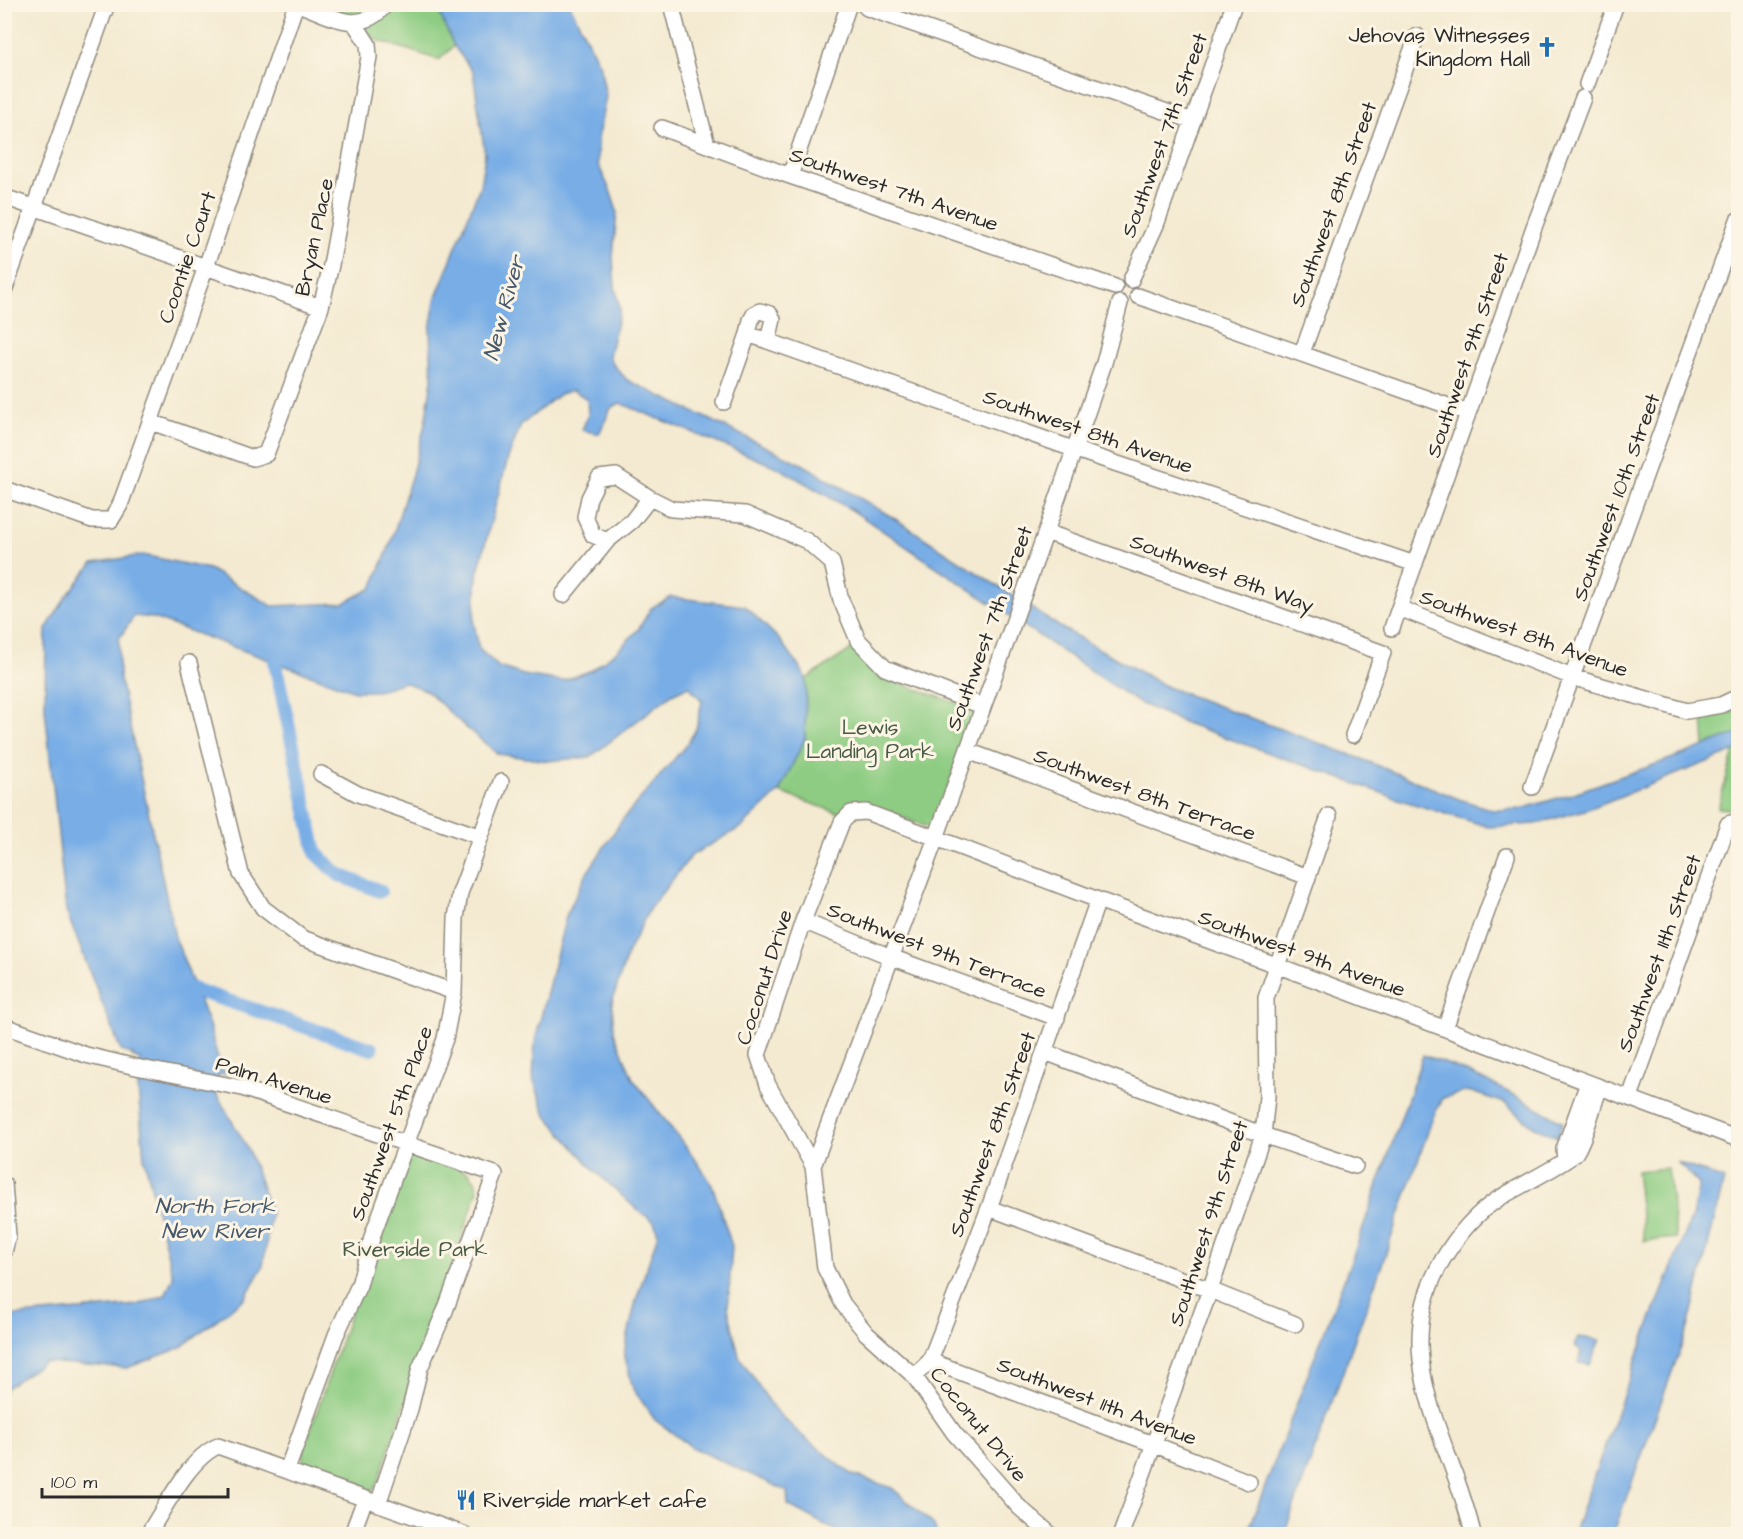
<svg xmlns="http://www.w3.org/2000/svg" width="1743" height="1539" font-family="'Architects Daughter',sans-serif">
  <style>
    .green { fill: #8dcc82; stroke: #5c7c56; stroke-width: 1.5 }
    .water { fill: #78ade6; stroke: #526c88; stroke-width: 1.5 }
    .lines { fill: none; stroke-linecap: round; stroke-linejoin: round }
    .canal { stroke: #78ade6; stroke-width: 14 }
    .minor-casing { stroke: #908a7e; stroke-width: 18 }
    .minor { stroke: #fff; stroke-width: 15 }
    .labels { text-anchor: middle; stroke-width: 6; stroke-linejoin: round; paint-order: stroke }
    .poi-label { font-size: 21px; fill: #2b2b2b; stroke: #fcf5e5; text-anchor: end }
    .street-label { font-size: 21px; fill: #2b2b2b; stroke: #fcf5e5 }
    .park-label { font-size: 21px; fill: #485b45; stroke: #fcf5e5 }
    .water-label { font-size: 22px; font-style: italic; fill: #46586c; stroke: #fcf5e5 }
  </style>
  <rect width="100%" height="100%" fill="#fcf5e5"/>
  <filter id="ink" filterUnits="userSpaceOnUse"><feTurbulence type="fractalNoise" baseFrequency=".0167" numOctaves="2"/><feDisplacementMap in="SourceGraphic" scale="12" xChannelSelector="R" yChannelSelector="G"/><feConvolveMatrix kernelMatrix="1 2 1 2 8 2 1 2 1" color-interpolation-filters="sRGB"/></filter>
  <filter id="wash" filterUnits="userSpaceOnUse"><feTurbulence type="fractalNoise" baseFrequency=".008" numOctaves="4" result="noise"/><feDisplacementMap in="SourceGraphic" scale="24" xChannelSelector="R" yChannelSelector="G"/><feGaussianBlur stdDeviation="1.35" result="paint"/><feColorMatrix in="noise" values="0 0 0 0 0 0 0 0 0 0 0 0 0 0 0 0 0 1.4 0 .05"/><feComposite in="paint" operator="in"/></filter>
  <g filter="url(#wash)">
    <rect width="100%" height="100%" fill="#f4ead1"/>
    <!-- green -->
    <path class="green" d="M311,5H436L454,46L439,60L374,39L362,23Z
      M855,647L877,675L976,710L933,829L856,801L838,813L779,792L805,739L806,679Z
      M1738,711V733L1705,746L1703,719Z
      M1738,750V810L1718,808L1734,751Z
      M420,1153L468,1172L475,1180L478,1190L377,1485L372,1491H363L307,1472L302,1455L400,1166L409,1157Z
      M1668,1168L1676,1238L1644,1241L1636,1171Z"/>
    <!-- water -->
    <path class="water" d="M436,5H570L600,66L606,96L598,137V164L610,190L617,211L613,257L615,287L620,309L609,356L613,364L627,380L804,465L897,520L1060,627L1167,687L1359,758L1459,799L1493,810L1521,809L1571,794L1676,757L1738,733V750L1588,809L1535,824L1489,827L1404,801L1185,723L1139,703L850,509L779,468L620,403L611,408L599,434L582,430L588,415L587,399L573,390L560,394L521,425L508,458L477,575L474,623L479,649L499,667L524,675L562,681L592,670L618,650L638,630L651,608L671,597L745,606L779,639L801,669L806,679L805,739L779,792L742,827L692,855L650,908L628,952L612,1002L614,1032L633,1079L693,1156L712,1184L732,1246L728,1308L739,1356L774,1409L800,1434L851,1474L892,1488L934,1525L937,1534H842L788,1505L787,1491L693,1448L655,1420L633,1389L624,1353L636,1300L658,1234L654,1222L634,1207L593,1169L546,1115L533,1079L535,1041L566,916L585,876L622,820L687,744L696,729L702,701L689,686L672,694L590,757L548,761L498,754L463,725L427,691L404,682L378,691H355L153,618L134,616L119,639V675L175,937L209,1025L221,1070H226L227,1074H219L216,1093L248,1149L271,1212L263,1266L245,1298L180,1348L127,1368L44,1362L6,1388L5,1392V1318L8,1316L137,1305L165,1295L173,1277L144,1158L137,1077L140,1060L132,1057V1054L121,1051L66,911L45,709L46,629L66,597L93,563L143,555L209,569L272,606L344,603L372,588L391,542L412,474L425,424L432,379L430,330L435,300L480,186L485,155L473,72L454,46Z
      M1423,1055C1473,1072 1517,1096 1563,1122L1557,1137L1533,1126L1505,1103L1468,1091L1443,1098L1433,1117L1380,1270L1284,1534H1247L1353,1256Z
      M1677,1162L1724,1180L1688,1328L1613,1534H1573L1648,1327L1692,1217L1699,1184Z
      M1578,1337L1600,1340L1590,1365L1578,1363L1581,1351L1574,1345Z"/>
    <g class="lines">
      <!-- canal -->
      <path class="canal" d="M275,663L316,853L339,875L380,891
        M177,984L372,1049"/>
    </g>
  </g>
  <g filter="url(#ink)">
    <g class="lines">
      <!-- minor casing -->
      <g class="minor-casing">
        <path id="minor" d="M298,4C332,16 360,37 386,4
          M671,4L707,145
          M863,4L867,8L1193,121
          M1587,84L1616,4
          M662,128L790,176L1115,287
          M790,176L849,4
          M4,197L321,307
          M1131,280L1156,225L1234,4
          M4,291L107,4
          M1138,296L1468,413
          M748,334L1073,449L1415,564
          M1302,353L1417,36
          M724,402L748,334L751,320L755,313L760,311L770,314L773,319L768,341
          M151,422L253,458L266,454L321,307L331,265L369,57L368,44L355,24
          M616,476L650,498L632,521L607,541L593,535L585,517L589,498L599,478Z
          M4,489L92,520H111L120,505L206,267L296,4
          M650,498L672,509L745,514L807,541L832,563L841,600L858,640L885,668L982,706
          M1046,532L1383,653L1353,735
          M563,595L607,541
          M1399,608L1572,677L1687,711L1721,705L1738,697
          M1392,628L1534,227L1583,98
          M189,663L241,874L263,908L302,938L454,992
          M968,751L1308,877
          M321,774L358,794L481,837
          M1532,787L1738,220
          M803,921L891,957L1057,1018
          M4,1026L86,1055L136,1067L242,1088L495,1174L445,1311L420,1368L410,1409L378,1504
          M1445,1028L1507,856
          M1045,1052L1263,1135L1355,1166
          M1630,1097L1728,824L1738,821
          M1565,1161L1564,1149L1588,1083
          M813,1166L936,838L1046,532L1104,363L1120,303
          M4,1184L8,1236L4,1252
          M989,1208L1210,1290L1295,1324
          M930,1361L1153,1444L1249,1482
          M914,1376L930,1361L989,1208L1098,900
          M287,1470L336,1335L359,1285L373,1234L445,1039L454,992L456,918L460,893L501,782
          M148,1534C165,1508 189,1458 218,1446L463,1534
          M352,1534L365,1499
          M1050,1534L1019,1507L954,1433L914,1376L866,1333L843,1304L825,1268L813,1166L768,1085L758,1055L803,921L842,822L851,813L866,812L936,838L1098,900L1276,965L1738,1139
          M1121,1534L1210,1290L1263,1135L1267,1097L1266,998L1329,816
          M1473,1534C1452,1440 1385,1356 1443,1259C1457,1236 1475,1214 1498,1199C1512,1190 1570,1161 1576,1152C1587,1134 1592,1107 1600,1087"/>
      </g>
      <!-- minor -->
      <use href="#minor" class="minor"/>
    </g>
  </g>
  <!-- icons -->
  <defs>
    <g id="church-bare" transform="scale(1.62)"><path d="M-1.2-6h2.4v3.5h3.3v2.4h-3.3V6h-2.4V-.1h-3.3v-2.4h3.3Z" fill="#1f6fb2" stroke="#fcf5e5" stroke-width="2.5" paint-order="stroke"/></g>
    <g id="restaurant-bare" transform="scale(1.62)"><path d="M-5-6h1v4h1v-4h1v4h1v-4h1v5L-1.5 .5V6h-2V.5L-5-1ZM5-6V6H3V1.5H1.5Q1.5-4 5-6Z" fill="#1f6fb2" stroke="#fcf5e5" stroke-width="2.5" paint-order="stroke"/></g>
  </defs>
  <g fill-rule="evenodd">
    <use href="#church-bare" x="1547" y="47"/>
    <use href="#restaurant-bare" x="466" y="1500"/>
  </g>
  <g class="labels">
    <!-- poi labels -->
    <g class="poi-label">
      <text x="1530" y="42">Jehovas Witnesses<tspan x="1530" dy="24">Kingdom Hall</tspan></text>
      <text x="483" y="1507" text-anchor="start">Riverside market cafe</text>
    </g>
    <!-- street labels -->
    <g class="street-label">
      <text transform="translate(1164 135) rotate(-70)" y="7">Southwest 7th Street</text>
      <text transform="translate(894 189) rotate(19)" y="7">Southwest 7th Avenue</text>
      <text transform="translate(1333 204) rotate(-70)" y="7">Southwest 8th Street</text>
      <text transform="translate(314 237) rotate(-78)" y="7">Bryan Place</text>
      <text transform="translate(187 257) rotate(-71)" y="7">Coontie Court</text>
      <text transform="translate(1467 355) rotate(-71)" y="7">Southwest 9th Street</text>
      <text transform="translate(1088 431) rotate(19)" y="7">Southwest 8th Avenue</text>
      <text transform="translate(1616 497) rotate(-70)" y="7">Southwest 10th Street</text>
      <text transform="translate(1222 573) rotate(20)" y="7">Southwest 8th Way</text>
      <text transform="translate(989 628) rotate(-70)" y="7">Southwest 7th Street</text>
      <text transform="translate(1524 633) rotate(20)" y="7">Southwest 8th Avenue</text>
      <text transform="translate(1145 794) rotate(20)" y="7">Southwest 8th Terrace</text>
      <text transform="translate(937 950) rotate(21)" y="7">Southwest 9th Terrace</text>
      <text transform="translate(1302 953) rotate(20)" y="7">Southwest 9th Avenue</text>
      <text transform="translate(1659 953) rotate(-70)" y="7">Southwest 11th Street</text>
      <text transform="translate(764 977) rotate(-72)" y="7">Coconut Drive</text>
      <text transform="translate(274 1080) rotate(17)" y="7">Palm Avenue</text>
      <text transform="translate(391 1123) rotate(-70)" y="7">Southwest 5th Place</text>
      <text transform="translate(992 1134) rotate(-70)" y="7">Southwest 8th Street</text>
      <text transform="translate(1208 1223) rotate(-72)" y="7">Southwest 9th Street</text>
      <text transform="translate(1097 1401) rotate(21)" y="7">Southwest 11th Avenue</text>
      <text transform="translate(979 1424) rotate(51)" y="7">Coconut Drive</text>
    </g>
    <!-- park labels -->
    <g class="park-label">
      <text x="870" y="734">Lewis<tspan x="870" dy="24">Landing Park</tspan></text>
      <text x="415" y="1256">Riverside Park</text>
    </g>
    <!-- water labels -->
    <g class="water-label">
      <text transform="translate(503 308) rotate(-75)" y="8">New River</text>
      <text x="215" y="1213">North Fork<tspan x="215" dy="25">New River</tspan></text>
    </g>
  </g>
  <!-- margin -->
  <rect width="1743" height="1539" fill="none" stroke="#fcf5e5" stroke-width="24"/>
  <!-- scale -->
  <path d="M42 1488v9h186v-9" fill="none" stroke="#2b2b2b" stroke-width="3"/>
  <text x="51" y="1488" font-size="18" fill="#2b2b2b" stroke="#fcf5e5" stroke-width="4.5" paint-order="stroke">100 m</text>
</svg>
